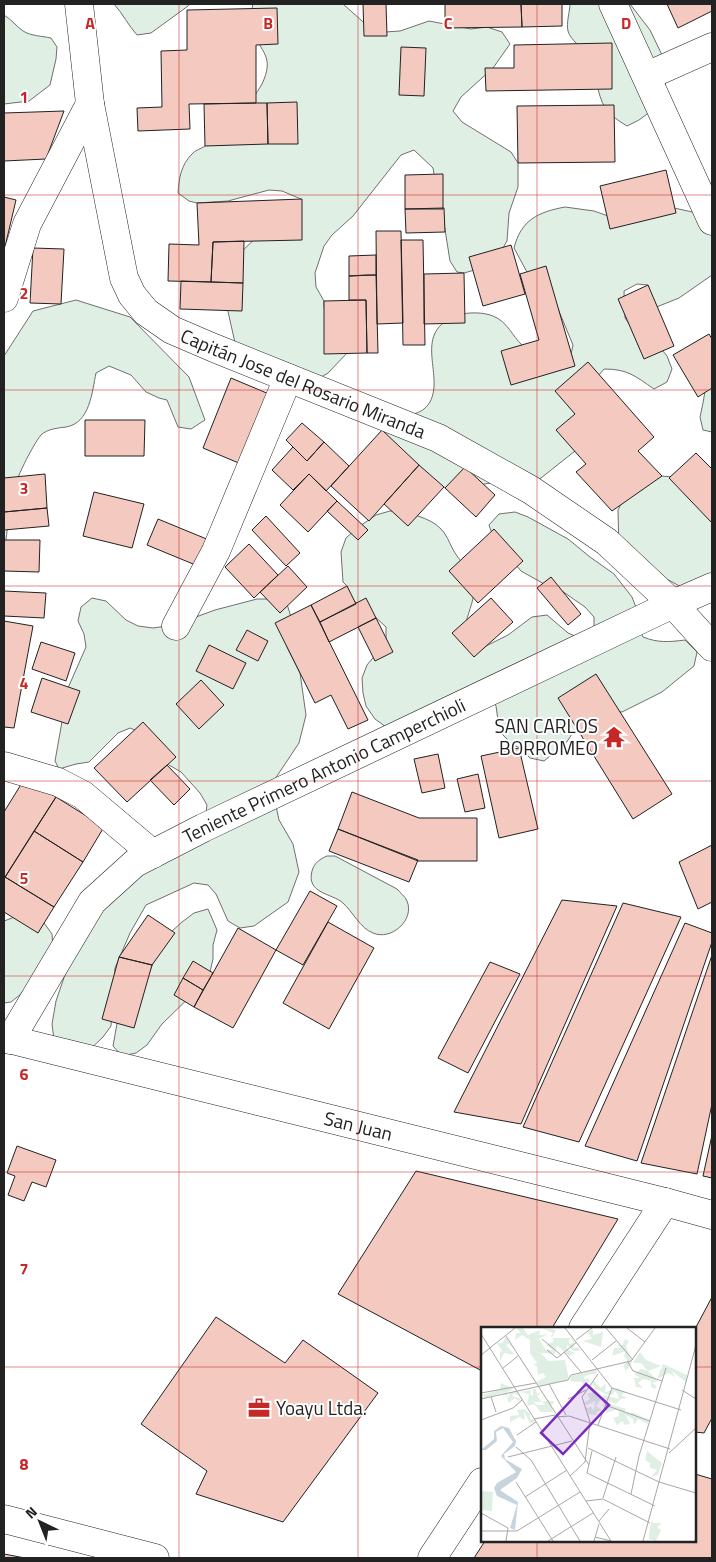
<svg xmlns="http://www.w3.org/2000/svg" width="716" height="1562" font-family="'Titillium Web',sans-serif">
  <style>
    .green { fill: #e0efe3; stroke: #6f6f6f }
    .building { fill: #f3c9c0; stroke: #222 }
    .lines { fill: none; stroke-linecap: round; stroke-linejoin: round }
    .street-casing { stroke: #222; stroke-width: 29 }
    .secondary-casing { stroke: #222; stroke-width: 29 }
    .street { stroke: #fff; stroke-width: 28 }
    .secondary { stroke: #fff; stroke-width: 28 }
    .grid { fill: none; stroke: #c62828; stroke-width: 1; stroke-opacity: 0.55 }
    .labels { text-anchor: middle; stroke-width: 4; stroke-linejoin: round; paint-order: stroke }
    .street-label { font-size: 19px; fill: #222; stroke: #fff }
    .poi-label { font-size: 19px; fill: #222; stroke: #fff; text-anchor: end }
    .inset-road { fill: none; stroke: #a7a7a7; stroke-width: 1 }
    .view { fill: #7b2cbf; fill-opacity: 0.15; stroke: #7b2cbf; stroke-width: 2.5 }
    .inset-edge { fill: none; stroke: #222; stroke-width: 2.5 }
    .grid-label { font-size: 16px; text-anchor: middle; font-weight: bold; fill: #c62828; stroke: #fff; stroke-width: 4; stroke-linejoin: round; paint-order: stroke }
  </style>
  <rect width="100%" height="100%" fill="#fff"/>
  <!-- green -->
  <path class="green" d="M114,4H189L188,6L151,33L137,35C128,25 123,14 114,4Z
    M253,4H343L371,29L385,32L400,31L429,21L471,29L487,27L502,32L510,44L493,68L461,97L453,111L462,122L511,152L518,163V187L509,213L507,241L500,253L478,269L464,273L457,272L450,261L444,223L443,209L438,197L433,168L414,150L401,155L353,216L332,235L324,246L315,273L316,287L324,301V307L349,351L328,373L316,380L236,347L224,294L239,254L261,233L301,199L282,191L269,190L228,201L197,203L189,201L178,193C179,178 181,165 192,154C195,150 201,149 205,146C208,142 210,137 214,133C231,117 251,105 262,84C275,56 261,53 252,30C249,21 251,13 253,4Z
    M570,4H630L650,30L663,57L666,70L665,86L651,111L639,120L627,126C619,121 611,116 606,109C595,93 598,71 587,54C581,46 571,41 568,31C566,23 570,11 570,4Z
    M4,15C12,20 16,26 23,31C31,36 42,36 51,38L57,47L56,59L50,85L29,101L4,104Z
    M565,207L594,211L608,216L674,208L706,215L712,220V275L679,298L654,308L648,285L637,284L624,291L625,318L633,329L658,345L667,356L672,369L667,382L654,389C635,376 628,369 604,369L578,400L575,414L577,436L575,451L541,478L527,483L512,480L484,484L472,492L458,495L444,487H439L419,465L388,443L382,430C385,427 389,422 393,420C407,412 420,418 430,402C445,374 410,331 459,315C468,312 483,312 493,316C508,322 512,336 522,345C527,350 561,356 570,359L573,345L556,304L527,272L514,248C521,220 538,212 565,207Z
    M76,300L130,317L189,377L205,420L191,429L178,427L167,400L159,398L146,392L131,375L109,366L96,373C92,392 90,423 66,427C58,428 47,429 41,435C32,446 15,481 12,494C7,512 9,530 4,548V356L33,311Z
    M712,356V432L703,430L700,417L703,403L710,361Z
    M647,475L674,477L712,513V599L685,589L619,553L618,510L625,496Z
    M390,511C406,512 430,517 441,529C448,536 451,548 457,556C464,566 475,576 474,589C474,602 467,615 465,627L482,648L508,635L532,617L547,615L568,633L582,639L594,632V617L585,607L562,591L546,585L521,571L494,539L489,525L499,514L515,512L528,517L568,539L590,557L614,574L632,597L637,610L638,625L643,637C658,643 669,642 685,640L697,652L694,666L662,692L622,712L593,709L582,719L566,743L544,761L530,758L520,748L513,745L502,734L498,720L496,706L489,696L386,727L375,719L366,706L363,693L362,678L367,665L386,642V627L368,610L352,600L347,586L343,582L341,552L346,538L357,528L376,515Z
    M92,598L106,601L126,620L138,626L153,628L174,625L215,610L257,599H271L287,604L291,617L287,647L300,673L306,715L299,743L275,779L273,792L279,820L293,844L299,872L288,902L254,926L240,928L228,921L216,894L208,885L194,883L146,905L130,933L115,968L111,1026L103,1037L81,1058L54,1040L52,1024L56,1001L70,960L88,922L205,819L207,805L200,793L181,772L169,765L142,733L130,728L118,733L89,762L76,764L59,769L55,761L68,688L86,647L84,634L78,621L81,607Z
    M327,856H335L397,889C400,893 405,896 407,901C415,920 391,941 373,933C360,928 353,912 343,903C332,893 306,894 312,871C314,863 320,859 327,856Z
    M208,909L217,930L213,945V959L210,972L203,984L162,1024L147,1045L136,1053L122,1056L113,1046L118,1018L144,985L161,944L171,932L182,922L194,913Z
    M25,911L44,923L52,934L53,947L21,994L11,1002L4,1003V921L12,918Z"/>
  <!-- building -->
  <path class="building" d="M363,4H386L387,36H364Z
    M445,4H521L522,27L445,28Z
    M521,4H562V26L522,27Z
    M667,4H712V11L678,28Z
    M277,8L278,44L256,45V103L189,104L190,129L138,131L137,108L162,107L161,51L187,50V10Z
    M612,43V89L486,91L485,68H514V45Z
    M401,47L426,48L424,96L399,95Z
    M297,102L298,144H268L267,103Z
    M256,103H267L268,144L205,146L204,104Z
    M614,105L615,162L518,163L517,106Z
    M64,111L46,159L4,161V113Z
    M666,170L676,213L610,229L600,186Z
    M443,174V209H405V175Z
    M4,197L16,200L4,251Z
    M302,199V240L213,242L211,282L168,281L169,244L199,245L197,203Z
    M444,208L445,232L406,233L405,209Z
    M376,231H401L403,323L377,324Z
    M401,240H423L425,345H403Z
    M244,241L243,283L211,282L213,242Z
    M511,245L525,294L483,306L469,257Z
    M33,248L64,249L61,304L30,303Z
    M376,255V275L349,276V256Z
    M546,266L575,366L511,385L501,351L539,340L520,274Z
    M464,273L465,323L424,324V274Z
    M366,275H376L378,353H367L366,300H349V276Z
    M181,281L243,283L242,311L180,309Z
    M648,285L674,346L644,359L618,299Z
    M366,300L367,353L324,354V301Z
    M709,334L712,339V388L698,397L673,355Z
    M588,362L654,437L638,451L662,476L612,511L576,472L586,464L556,430L575,414L555,391Z
    M231,378L269,394L241,464L203,448Z
    M85,420H145L144,456H85Z
    M302,423L324,442L307,461L286,440Z
    M382,430L419,465L369,521L331,486Z
    M324,442L349,466L326,491L309,474L293,490L272,470L293,447L307,461Z
    M696,453L712,469V523L669,478Z
    M419,465L444,487L408,526L384,504Z
    M465,467L495,495L476,517L445,488Z
    M45,474L47,508L4,512V478Z
    M309,474L337,501L308,532L280,505Z
    M94,492L144,504L132,548L83,536Z
    M337,501L368,530L358,540L327,511Z
    M47,508L49,526L4,530V512Z
    M266,516L300,553L286,566L252,530Z
    M158,519L209,540L198,566L147,545Z
    M494,529L523,561L478,603L449,571Z
    M4,540H40L39,572L4,571Z
    M249,544L278,575L254,598L225,567Z
    M288,566L307,587L280,613L260,592Z
    M551,577L581,614L568,625L537,588Z
    M347,586L356,604L320,622L311,605Z
    M4,591L46,593L44,618L4,616Z
    M366,598L376,618L329,642L320,622Z
    M491,598L513,622L474,657L452,633Z
    M311,605L368,720L348,729L331,695L315,703L275,623Z
    M376,618L393,652L375,661L358,627Z
    M4,621L33,626L14,728L4,727Z
    M247,630L268,641L258,661L236,650Z
    M41,642L75,653L66,681L32,669Z
    M209,645L246,663L233,689L196,671Z
    M596,674L672,794L633,819L558,698Z
    M42,678L80,691L68,724L31,712Z
    M201,680L224,705L199,729L176,704Z
    M143,722L176,757L127,802L94,768Z
    M519,748L538,829L499,838L481,756Z
    M438,754L445,788L422,793L414,759Z
    M167,765L190,789L174,805L150,780Z
    M478,774L485,808L465,812L457,779Z
    M25,778L56,797L4,879V812Z
    M352,792L419,818H477V861H418L338,829Z
    M56,797L104,827L83,862L34,831Z
    M338,829L418,860L409,882L329,851Z
    M34,831L83,862L54,907L5,877Z
    M712,845V902L698,909L679,862Z
    M5,877L54,907L38,933L4,912V879Z
    M310,891L337,906L303,965L276,950Z
    M562,900L617,906L521,1124L454,1112Z
    M623,903L681,917L579,1142L523,1127Z
    M148,915L175,933L152,965L119,957Z
    M328,922L374,948L329,1029L283,1003Z
    M685,923L712,933V942L637,1161L585,1146Z
    M238,928L276,950L233,1028L194,1007Z
    M712,955V1104L697,1174L641,1163Z
    M119,957L152,965L134,1028L102,1019Z
    M193,961L213,973L203,990L183,978Z
    M490,962L520,974L468,1073L438,1058Z
    M183,978L203,990L194,1007L174,995Z
    M712,1135V1178L703,1176Z
    M17,1146L56,1160L46,1187L32,1182L24,1201L8,1195L15,1176L7,1173Z
    M416,1171L618,1219L552,1328H482V1371L338,1294Z
    M712,1297V1418L704,1433L695,1432V1329Z
    M216,1317L285,1363L303,1340L378,1393L283,1522L196,1494L207,1471L141,1424Z
    M695,1474L712,1479V1558H474L485,1541H695Z
    M4,1554L25,1558H4Z"/>
  <g class="lines">
    <!-- street casing -->
    <g class="street-casing">
      <g id="street">
        <path id="s1" d="M79,4L90,104L124,278L132,295L146,312L172,330L214,348L438,438L531,490L607,542L673,604L712,647"/>
        <path d="M613,4L712,221"/>
        <path d="M647,76L712,47"/>
        <path d="M4,298L27,224L90,104"/>
        <path d="M176,626L216,551L288,378"/>
        <path d="M4,766L58,782L83,795L153,854"/>
        <path id="s2" d="M4,1038L665,1202L712,1215"/>
        <path id="s3" d="M10,1040L92,902L135,863L203,828L673,604L712,587"/>
        <path d="M583,1328L665,1202"/>
        <path d="M432,1558L482,1482"/>
      </g>
    </g>
    <!-- secondary casing -->
    <g class="secondary-casing">
      <path id="secondary" d="M4,1519L155,1558"/>
    </g>
    <!-- street -->
    <use href="#street" class="street"/>
    <!-- secondary -->
    <use href="#secondary" class="secondary"/>
  </g>
  <!-- grid -->
  <path class="grid" d="M179,4V1558M358,4V1558M537,4V1328M4,195H712M4,390H712M4,586H712M4,781H712M4,976H712M4,1172H712M4,1367H482M695,1367H712M537,1541V1558"/>
  <!-- icons -->
  <defs>
    <g id="temple-bare" transform="scale(1.725)"><path d="M0-6L5-2H3V0L6.5 2.5H4V6H1.5V3h-3V6H-4V2.5H-6.5L-3 0V-2H-5Z" fill="#c62828" stroke="#fff" stroke-width="2.5" paint-order="stroke"/></g>
    <g id="office-bare" transform="scale(1.725)"><path d="M-6-3h4V-5.5h4V-3h4V5H-6ZM-1-4.5V-3h2v-1.5ZM-6 0V1H6V0Z" fill="#c62828" stroke="#fff" stroke-width="2.5" paint-order="stroke"/></g>
  </defs>
  <g fill-rule="evenodd">
    <use href="#temple-bare" x="614" y="737"/>
    <use href="#office-bare" x="259" y="1408"/>
  </g>
  <g class="labels">
    <!-- street labels -->
    <g class="street-label">
      <text dy="7" stroke="none"><textPath href="#s1" startOffset="492">Capitán Jose del Rosario Miranda</textPath></text>
      <text dy="7" stroke="none"><textPath href="#s3" startOffset="429">Teniente Primero Antonio Camperchioli</textPath></text>
      <text dy="7" stroke="none"><textPath href="#s2" startOffset="365">San Juan</textPath></text>
    </g>
    <!-- poi labels -->
    <g class="poi-label">
      <text x="598" y="733">SAN CARLOS<tspan x="598" dy="22">BORROMEO</tspan></text>
      <text x="276" y="1415" text-anchor="start">Yoayu Ltda.</text>
    </g>
  </g>
  <!-- overview -->
  <g transform="translate(481 1327)">
    <rect width="215" height="215" fill="#fff"/>
    <path d="M35,1H42L47,8L59,3L58,8L67,7L58,12L65,23H72L65,18L73,14L70,9L72,6L61,1L75,3L71,11H88V17L92,16L90,10L94,15L92,21L97,20L100,24H93L86,18V22L94,26L88,29L76,18L74,27L60,26L67,34L84,33L88,52L59,60L55,55L65,50L62,46L57,48L56,39L52,38L56,36L49,26V13L41,8L34,13L35,6H40ZM112,2V8L122,5L120,20L102,14L111,12L107,5ZM25,10L33,23L28,17L25,18L34,28L23,26L19,34V24L22,25L16,16H21ZM144,12L148,14L145,19L151,36L145,44L142,38L147,35L143,29L145,24L131,29L133,21H140L136,17L141,19ZM159,25L165,33L180,39L167,44L177,54L171,56L176,59L174,62L170,60V54L162,52L157,56L162,61L155,60L153,51H159L153,47L160,42L167,44L160,36H152ZM182,37L206,48V56L191,44L194,50L188,46L176,52ZM115,42L116,46L104,49L103,52L107,51L109,56H105V61L101,55L89,54L90,49ZM112,53L120,61L125,56L124,65L136,61L144,65L140,68L146,71L140,72L135,77L126,73L122,79V68L138,72L137,68L134,64L131,68L125,67L114,62L112,57L109,62ZM20,56L33,62L26,65L27,71L29,66L35,64L38,69L33,66L31,69L41,72L37,74L34,71L28,76L25,68H21L25,65L0,72L4,70L2,68L19,62ZM52,62H55L56,67L61,65L56,69L61,75H53L56,78H64L61,75L67,73L74,75L70,78L72,85H60L53,77L46,79L48,67L39,65L50,63L49,67L52,69ZM115,64L120,72L115,79L121,84H117L115,88L108,87L105,81L110,80L113,84L114,74L106,78L102,76L109,72L106,67ZM129,77L145,82L143,85L154,86L168,94L167,97L157,92L153,98L152,92L145,88L149,97L144,98L141,94L136,98L132,91L138,89L137,82L125,86L124,81ZM44,82L49,87V92L55,93L53,96H49L43,84L44,93L38,90L26,97L29,95V89L38,88L36,83ZM166,124L181,136L177,148L170,150L176,143L169,141V136L164,133ZM1,164L12,165L11,184L0,183ZM171,192L172,196H181L176,200L180,203L175,214L168,212V207Z" fill="#e0efe3"/>
    <path d="M20,99L28,101L35,114L34,119L23,127L24,132L41,142L36,151L19,163L37,175L34,203L29,201L36,178L16,169L13,161L16,156L35,145L20,129L32,115L22,101L15,105L16,114L5,123H0L13,112V104Z" fill="#c7d3dd"/>
    <path class="inset-road" d="M84,1L131,61L200,83M125,1L152,33M146,1L164,15M0,7L130,214M25,9L108,138M61,12L80,28M95,13L111,1M66,23L76,31L96,15M83,25L100,45M0,28L34,1M111,33L135,14M147,35L152,44L181,54M21,42L38,28M68,57L85,88M201,63L215,72M0,66L55,56M10,70L15,85M0,72L87,53L90,48L150,34L174,1M87,72L105,63M124,78L169,94M75,90L88,89L189,122M53,92L74,88M0,93L32,81L41,73M117,98L131,61M36,108L55,95M35,120L50,133L99,214M107,121L178,155L215,166M111,124L106,146L174,179M188,126L215,101M27,130L91,114M89,149L104,135L109,95L101,70L117,47M35,155L72,214M150,167L158,129L185,41M44,170L86,143M122,171L135,130M105,174L122,172L169,196M0,186L27,201L25,214M118,194L128,182M0,204H36L99,165M114,210L130,214M67,214L112,186M113,214L118,197M162,214L215,18"/>
    <path class="view" d="M105,57L128,78L82,127L60,106Z"/>
    <rect width="215" height="215" class="inset-edge"/>
  </g>
  <g class="grid-label">
    <text x="90" y="29">A</text>
    <text x="268" y="29">B</text>
    <text x="448" y="29">C</text>
    <text x="626" y="29">D</text>
    <text x="24" y="103">1</text>
    <text x="24" y="299">2</text>
    <text x="24" y="494">3</text>
    <text x="24" y="689">4</text>
    <text x="24" y="884">5</text>
    <text x="24" y="1080">6</text>
    <text x="24" y="1275">7</text>
    <text x="24" y="1470">8</text>
  </g>
  <!-- border -->
  <rect width="716" height="1562" fill="none" stroke="#222222" stroke-width="10"/>
  <!-- north arrow -->
  <g transform="translate(40 1522) rotate(317)" stroke="#ffffff" stroke-width="4" paint-order="stroke">
  <path d="M0-4L9 19L0 12L-9 19Z" fill="#222222"/>
  <text y="-8" font-size="14" font-weight="bold" text-anchor="middle" fill="#222222">N</text>
  </g>
</svg>
